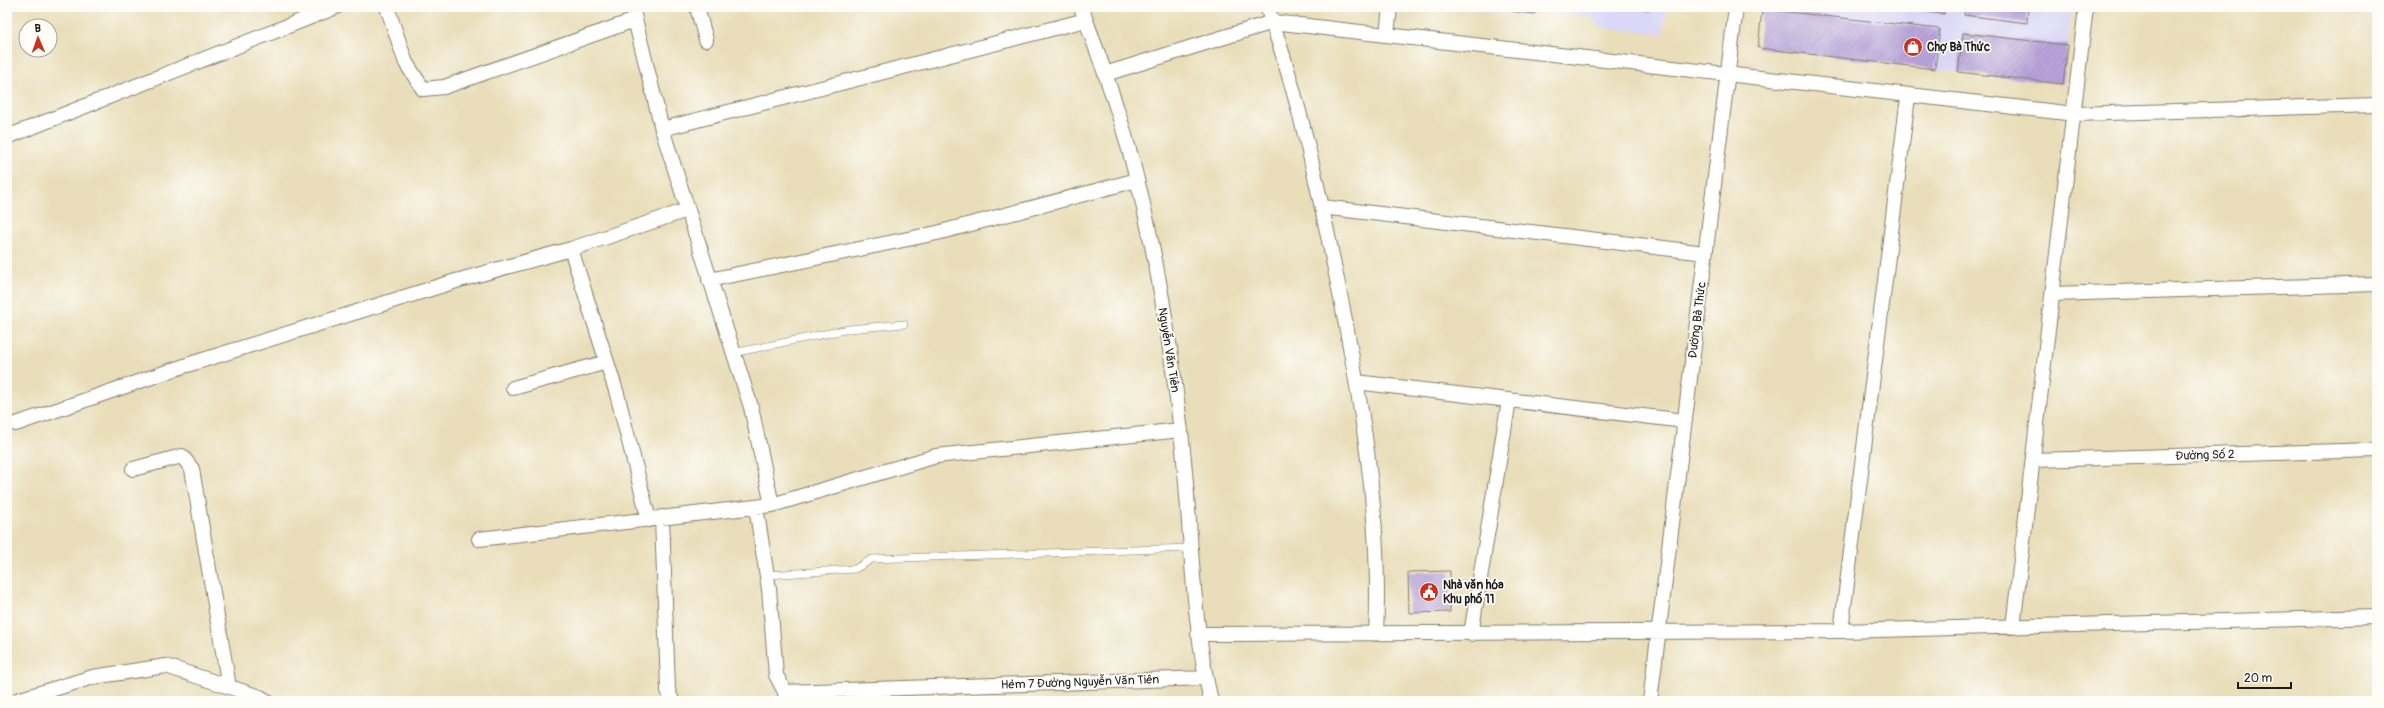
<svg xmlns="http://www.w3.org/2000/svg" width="2384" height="708" font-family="Pangolin,sans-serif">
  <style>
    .built { fill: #d9d6f7 }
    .building { fill: url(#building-hatch) }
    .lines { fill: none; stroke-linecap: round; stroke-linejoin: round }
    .service-casing { stroke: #827d6a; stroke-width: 8 }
    .minor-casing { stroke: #827d6a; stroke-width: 16 }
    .service { stroke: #fff; stroke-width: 7 }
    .minor { stroke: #fff; stroke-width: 14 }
    .labels { text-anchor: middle; stroke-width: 3.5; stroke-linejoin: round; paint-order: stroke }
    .poi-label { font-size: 12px; font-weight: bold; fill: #1c1c1c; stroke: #fdfcf7; text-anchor: start }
    .street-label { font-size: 12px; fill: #1c1c1c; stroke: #fdfcf7 }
  </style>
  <defs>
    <pattern id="building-hatch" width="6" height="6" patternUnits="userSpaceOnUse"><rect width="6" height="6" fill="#b9a4dc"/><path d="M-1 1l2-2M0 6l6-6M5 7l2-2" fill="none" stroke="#9685b2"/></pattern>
  </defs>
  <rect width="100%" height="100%" fill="#fdfcf7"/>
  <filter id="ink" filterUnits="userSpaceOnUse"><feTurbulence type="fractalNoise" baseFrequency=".025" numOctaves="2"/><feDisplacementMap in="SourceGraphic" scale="8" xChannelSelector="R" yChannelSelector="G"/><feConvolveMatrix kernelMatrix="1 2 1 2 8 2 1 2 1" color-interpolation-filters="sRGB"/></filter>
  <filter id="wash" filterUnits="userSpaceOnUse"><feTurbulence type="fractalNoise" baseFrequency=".012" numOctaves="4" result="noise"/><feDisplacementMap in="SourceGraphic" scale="16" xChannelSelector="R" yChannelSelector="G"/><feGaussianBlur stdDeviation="0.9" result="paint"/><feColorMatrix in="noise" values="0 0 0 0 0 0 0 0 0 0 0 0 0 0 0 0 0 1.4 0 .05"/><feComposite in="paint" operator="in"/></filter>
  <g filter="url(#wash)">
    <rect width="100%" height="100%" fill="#e9deb9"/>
    <!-- built -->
    <path class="built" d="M1446,7H1667L1663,34L1600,27L1593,18L1539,10L1530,17Z
      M1762,7H2072L2063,84L1758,48Z"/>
    <g id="blocks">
      <!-- building -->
      <path class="building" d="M1512,7H1540L1534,14L1511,11Z
        M1630,7H1650L1649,10Z
        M1892,7H1945L1944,14Z
        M1965,7H2028L2027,23L1964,15Z
        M1762,9L1940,29L1935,69L1758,48Z
        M1963,33L2068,45L2063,84L1958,72Z
        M1450,571V612L1409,613L1408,572Z"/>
    </g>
  </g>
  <g filter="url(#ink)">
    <use href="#blocks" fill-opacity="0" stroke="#827d6a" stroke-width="1"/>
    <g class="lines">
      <!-- service casing -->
      <g class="service-casing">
        <path id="service" d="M733,353L849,329L904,324
          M768,575L855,569L872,559L1191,548"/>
      </g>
      <!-- minor casing -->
      <g class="minor-casing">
        <path id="minor" d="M387,7L406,63L423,89L444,87L635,20
          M632,7L662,129L751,407L772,505
          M697,7L706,40
          M1081,7C1096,48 1112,90 1124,132C1153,229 1169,332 1181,432C1192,522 1190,613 1211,701
          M1267,7C1299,97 1319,191 1338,284C1361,400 1382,516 1376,634
          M1387,35L1390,7
          M1105,74L1273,22L2075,114L2377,105
          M662,129L1086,20
          M7,137L336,7
          M1322,207L1705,253
          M571,249L617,394L649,520
          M709,280L937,233L1137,180
          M2053,294L2377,284
          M1356,382L1685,421
          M513,388L607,362
          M16,424L187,365L456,281L571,249L687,210
          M2033,460L2377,450
          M133,469L182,456L192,469L229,687
          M756,507L769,589L776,675L785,692L786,701
          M662,517L668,690L672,701
          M479,539L772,505L936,456L1181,430
          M2013,627L2086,7
          M1841,631L1908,97
          M1198,634L1841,631L2377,617
          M1471,634L1509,400
          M785,692L1206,678
          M14,701L93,677L166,666L260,697L267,701
          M1650,701L1736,7"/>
      </g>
      <!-- service -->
      <use href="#service" class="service"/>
      <!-- minor -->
      <use href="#minor" class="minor"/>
    </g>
  </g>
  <!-- icons -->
  <defs>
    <g id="shop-disc" transform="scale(1)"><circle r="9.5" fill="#c8321e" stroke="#fdfcf7"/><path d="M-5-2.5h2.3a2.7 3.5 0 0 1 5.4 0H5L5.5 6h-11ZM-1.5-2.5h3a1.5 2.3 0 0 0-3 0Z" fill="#fff"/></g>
    <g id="civic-disc" transform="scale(1)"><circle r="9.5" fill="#c8321e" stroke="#fdfcf7"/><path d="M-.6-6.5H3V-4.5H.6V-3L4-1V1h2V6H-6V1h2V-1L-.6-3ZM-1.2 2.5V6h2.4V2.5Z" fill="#fff"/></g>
  </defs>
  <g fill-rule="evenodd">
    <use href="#shop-disc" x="1913" y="47"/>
    <use href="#civic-disc" x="1429" y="592"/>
  </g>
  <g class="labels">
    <!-- poi labels -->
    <g class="poi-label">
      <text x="1927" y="51">Chợ Bà Thức</text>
      <text x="1443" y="589">Nhà văn hóa<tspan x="1443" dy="14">Khu phố 11</tspan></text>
    </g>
    <!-- street labels -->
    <g class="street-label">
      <text transform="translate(1697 320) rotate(-83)" y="4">Đường Bà Thức</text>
      <text transform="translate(1169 350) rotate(81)" y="4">Nguyễn Văn Tiên</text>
      <text transform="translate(2205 455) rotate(-2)" y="4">Đường Số 2</text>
      <text transform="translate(1080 682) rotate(-2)" y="4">Hẻm 7 Đường Nguyễn Văn Tiên</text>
    </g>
  </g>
  <!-- margin -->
  <rect width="2384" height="708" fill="none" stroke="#fdfcf7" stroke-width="24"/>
  <!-- north arrow -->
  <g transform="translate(38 38) rotate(358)"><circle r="19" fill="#fdfcf7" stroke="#a3a29f"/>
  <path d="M0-3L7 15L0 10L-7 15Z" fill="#c8321e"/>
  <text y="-6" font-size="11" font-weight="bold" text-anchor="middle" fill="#1c1c1c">B</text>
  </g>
  <!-- scale -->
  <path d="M2238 682v6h53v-6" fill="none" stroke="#1c1c1c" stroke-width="2"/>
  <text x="2244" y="682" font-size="12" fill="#1c1c1c" stroke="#fdfcf7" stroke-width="3" paint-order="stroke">20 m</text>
</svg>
